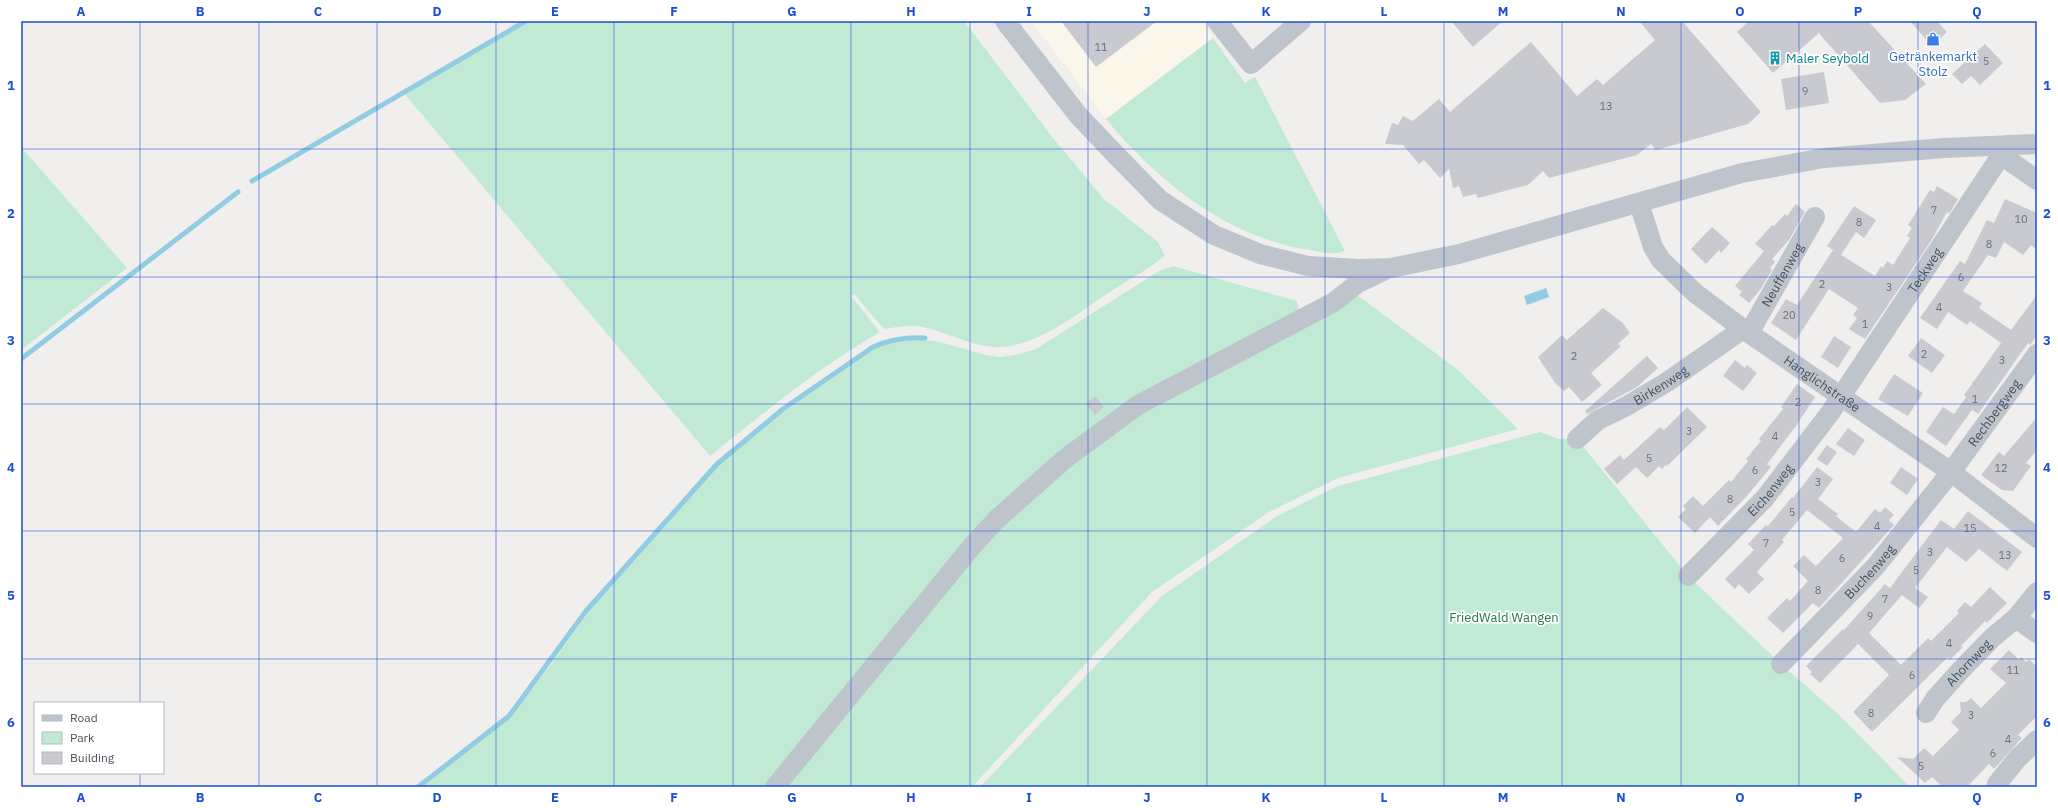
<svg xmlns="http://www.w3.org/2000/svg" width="2058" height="808" font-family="'IBM Plex Sans',sans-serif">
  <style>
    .commercial { fill: #faf6e9 }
    .green { fill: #c1ead4 }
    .water { fill: #92cce3 }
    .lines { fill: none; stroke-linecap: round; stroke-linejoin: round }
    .stream { stroke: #92cce3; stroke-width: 5 }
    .building { fill: #c9cad0 }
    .minor { stroke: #bec4cc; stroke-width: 20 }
    .grid { fill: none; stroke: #1d4ed8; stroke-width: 1; stroke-opacity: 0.55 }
    .labels { text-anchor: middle; stroke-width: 3.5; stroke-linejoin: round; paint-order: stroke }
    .number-label { font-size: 11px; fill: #686e78 }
    .shop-label { font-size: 13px; fill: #366cbe; stroke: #fff }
    .culture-label { font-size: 13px; fill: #0d838f; stroke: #fff; text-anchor: start }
    .street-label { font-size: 13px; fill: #48505a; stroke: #fff }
    .park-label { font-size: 13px; fill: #207450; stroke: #fff }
    .neatline { fill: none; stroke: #1d4ed8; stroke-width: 1.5 }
    .grid-label { font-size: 13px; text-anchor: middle; font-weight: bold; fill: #1d4ed8 }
  </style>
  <rect width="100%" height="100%" fill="#f1eeee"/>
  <!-- commercial -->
  <path class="commercial" d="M1031,21H1201L1213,38L1106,119Z"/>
  <!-- green -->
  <path class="green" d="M532,21H964L1053,138L1104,199L1158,242L1165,256C1148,269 1129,280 1111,291C1077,314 1037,348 994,347C971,346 949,333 927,328C913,324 898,327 884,329L855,295L851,296L880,332C819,367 765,412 710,456L403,92Z
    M1213,38L1245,83L1255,77L1345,251C1334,256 1322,252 1310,250C1228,238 1157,181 1106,119Z
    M21,147L127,268L21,350Z
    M1173,266L1297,301L1299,312L1059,457L768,787H421L508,719L549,667L588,613L718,465L751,436L843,368L875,348L907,338L940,342L986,355L1000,357L1015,355L1036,349L1159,271Z
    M1357,295L1457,369L1518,429L1338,478L1269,512L1152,592L972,787H783L1002,521L1045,484L1140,412Z
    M1540,432L1559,439H1577L1688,576L1781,664L1840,716L1910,787H980L1162,596L1277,516L1338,486Z"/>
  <!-- water -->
  <path class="water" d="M1546,288L1549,297L1527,305L1524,296Z"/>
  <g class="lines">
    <!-- stream -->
    <path class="stream" d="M252,181L526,21
      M21,359L238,192
      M418,787L509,716L586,611L717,464L783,409L873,347C891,339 906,337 925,338"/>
  </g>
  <!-- building -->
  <path class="building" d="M1061,21H1157L1096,67Z
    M1451,21H1503L1473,47Z
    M1639,21H1682L1761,112L1748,124L1656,150L1651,144L1637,155L1549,178L1543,171L1528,185L1478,198L1476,194L1463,197L1459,186L1453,188L1449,169L1440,178L1424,160L1419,164L1403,145L1385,144L1392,123L1398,125L1403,116L1413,121L1439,99L1450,112L1531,42L1577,96L1597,79L1603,85L1655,40Z
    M1749,21H1868L1926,84L1905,100L1880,103L1818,32V34L1773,73L1737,32Z
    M1910,21H1937L1947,32L1932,46Z
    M1985,44L2003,63L1980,85L1971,76L1962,84L1952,74Z
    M1824,72L1829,103L1786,110L1781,79Z
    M1937,186L1958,199L1949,214L1947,212L1931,241L1865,339L1849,329L1857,318L1853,315L1858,308L1829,289L1796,340L1771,323L1786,299L1797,305L1833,250L1875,276L1881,266L1883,268L1887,261L1893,265L1910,238L1907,236L1912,228L1908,225L1930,190L1934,192Z
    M2005,199L2037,213V250L2031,245L2023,255L2004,242L1996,258L1988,255L1963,291L1982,303L1979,308L2011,330L2037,295V335L2030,345L2028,343L1978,414L1972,410L1946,446L1926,432L1943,407L1954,414L1966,397L1964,395L2001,343L1970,321L1967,325L1948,312L1937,329L1920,318L1960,261L1965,264L1987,220L1994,223Z
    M1796,204L1805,212L1789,240L1772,259L1775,262L1770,268L1772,270L1760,290L1749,303L1739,295L1742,292L1735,286L1764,251L1755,244L1772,225L1774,226L1785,214L1787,216Z
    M1854,206L1876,220L1864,238L1856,232L1841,255L1827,246Z
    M1712,227L1730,243L1721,253L1719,250L1706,264L1691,249Z
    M1603,308L1623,323L1630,333L1618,344L1621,346L1591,373L1602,385L1582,402L1569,387L1564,391L1555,383L1538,357L1562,335L1567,340Z
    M1834,336L1851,347L1838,368L1821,357Z
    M1921,338L1945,355L1932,373L1908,356Z
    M1647,356L1658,368L1637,387L1587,414L1585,411Z
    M1735,360L1745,368L1747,365L1757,373L1743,391L1723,376Z
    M1894,374L1923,393L1908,416L1878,399Z
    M1797,384L1815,397L1796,426L1767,464L1771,467L1746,497L1718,526L1710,517L1695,533L1678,517L1686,509L1683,506L1693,496L1703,506L1729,480L1731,482L1748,461L1746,459L1761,441L1759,439L1783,409L1781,407Z
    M1095,396L1104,407L1095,415L1086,404Z
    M1687,407L1707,427L1667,466L1666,465L1662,469L1659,466L1647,478L1636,467L1617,484L1604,469L1620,455L1624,460L1660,427L1664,430Z
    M2037,417V450L2026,463L2031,466L2013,491L2002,490L1981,475L1999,452L2004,456Z
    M1848,428L1865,440L1854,456L1836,444Z
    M1827,445L1837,452L1827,466L1817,459Z
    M1817,467L1833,479L1818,499L1838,514L1836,516L1856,532L1875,509L1880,513L1885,507L1894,515L1889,520L1894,525L1819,608L1813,603L1783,633L1767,618L1787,598L1790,601L1808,581L1793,566L1804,555L1816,566L1843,538L1807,510L1782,540L1784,542L1757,572L1764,579L1749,594L1739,584L1735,589L1725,579L1754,550L1748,544L1766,525L1768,526L1792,497L1793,498Z
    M1901,467L1918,479L1907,495L1890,483Z
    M1968,511L2022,552L2007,571L1979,549L1966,562L1947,547L1915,588L1928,597L1919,608L1902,595L1869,633L1901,665L1928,638L1931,641L1959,613L1957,611L1965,602L1971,607L1990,587L2007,603L1987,623L1985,621L1961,646L1963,647L1950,660L1948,657L1872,732L1853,712L1889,675L1858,644L1820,683L1810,674L1812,672L1806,666L1843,629L1844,630L1885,584L1890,588L1941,520L1954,529Z
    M2009,650L2019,660L2021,657L2026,662L2029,659L2037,667V716L2018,735L2022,738L1994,769L1989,764L1967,787H1943L1932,777L1925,783L1897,757L1913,759L1924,748L1933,756L1959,730L1951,722L1961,712L1960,702H1966L1971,698L1981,708L2006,683L1990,669Z"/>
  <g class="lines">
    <!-- minor -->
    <g class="minor">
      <path d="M1005,21L1078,115L1115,154L1160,200L1214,235L1260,254L1308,266L1359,269L1391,268L1459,254L1742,173L1824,158L1944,148L2037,144"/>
      <path d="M1217,21L1251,64L1301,21"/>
      <path d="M2008,145V160L2037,180"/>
      <path id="s1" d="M1639,203L1653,247L1661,260L1695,293L1743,329L1951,472L2037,538"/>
      <path id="s2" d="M1749,333L1815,217"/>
      <path id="s3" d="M1577,439L1598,420L1625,407L1667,382L1743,329"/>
      <path id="s4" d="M1688,576L1765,498L1830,413L2008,145"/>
      <path d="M2016,618L2037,633"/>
      <path id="s5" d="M1781,664L1875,567L1951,472L2037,354"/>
      <path id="s6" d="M1926,713L1935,699L1959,672L1992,638L2016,618L2037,592"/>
      <path d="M1997,784L2017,759L2037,740"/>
      <path d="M775,787L973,545L997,519L1066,458L1138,405L1334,302L1358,283L1383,271"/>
    </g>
  </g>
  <!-- grid -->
  <path class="grid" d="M140,21V703M259,21V787M377,21V787M496,21V787M614,21V787M733,21V787M851,21V787M970,21V787M1088,21V787M1207,21V787M1325,21V787M1444,21V787M1562,21V787M1681,21V787M1799,21V787M1918,21V787M21,149H2037M21,277H2037M21,404H2037M21,531H2037M21,659H2037M140,773V787"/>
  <!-- icons -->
  <defs>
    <g id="shop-bare" transform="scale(1.08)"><path d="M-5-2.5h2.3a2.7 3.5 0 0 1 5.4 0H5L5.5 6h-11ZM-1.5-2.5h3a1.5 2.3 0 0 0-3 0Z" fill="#3f7fe0" stroke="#fff" stroke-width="2.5" paint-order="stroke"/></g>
    <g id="building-bare" transform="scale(1.08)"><path d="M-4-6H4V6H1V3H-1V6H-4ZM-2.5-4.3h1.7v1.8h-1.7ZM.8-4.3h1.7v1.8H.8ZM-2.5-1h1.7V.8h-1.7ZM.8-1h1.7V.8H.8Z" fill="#0f9aa8" stroke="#fff" stroke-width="2.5" paint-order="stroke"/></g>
  </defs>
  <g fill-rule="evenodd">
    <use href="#shop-bare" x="1933" y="39"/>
    <use href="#building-bare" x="1775" y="58"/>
  </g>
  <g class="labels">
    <!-- number labels -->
    <g class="number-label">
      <text x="1101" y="51">11</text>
      <text x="1986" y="65">5</text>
      <text x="1805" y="95">9</text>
      <text x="1606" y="110">13</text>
      <text x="1934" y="214">7</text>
      <text x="2021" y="223">10</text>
      <text x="1859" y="226">8</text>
      <text x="1989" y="248">8</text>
      <text x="1961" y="281">6</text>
      <text x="1822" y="288">2</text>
      <text x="1889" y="291">3</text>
      <text x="1939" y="311">4</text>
      <text x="1789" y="319">20</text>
      <text x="1865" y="328">1</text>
      <text x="1924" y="358">2</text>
      <text x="1574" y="360">2</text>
      <text x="2002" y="364">3</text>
      <text x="1975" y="403">1</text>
      <text x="1798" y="406">2</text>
      <text x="1689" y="435">3</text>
      <text x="1775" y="440">4</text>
      <text x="1649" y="462">5</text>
      <text x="2001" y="472">12</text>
      <text x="1755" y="474">6</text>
      <text x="1818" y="486">3</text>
      <text x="1730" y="503">8</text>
      <text x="1792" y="516">5</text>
      <text x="1877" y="530">4</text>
      <text x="1970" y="532">15</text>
      <text x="1766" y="547">7</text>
      <text x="1930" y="556">3</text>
      <text x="2005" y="559">13</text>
      <text x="1842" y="562">6</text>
      <text x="1916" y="574">5</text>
      <text x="1818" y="594">8</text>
      <text x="1885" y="603">7</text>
      <text x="1870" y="620">9</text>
      <text x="1949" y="647">4</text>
      <text x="2013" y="674">11</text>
      <text x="1912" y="679">6</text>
      <text x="1871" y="717">8</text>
      <text x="1971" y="719">3</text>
      <text x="2008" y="743">4</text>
      <text x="1993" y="757">6</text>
      <text x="1921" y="770">5</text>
    </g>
    <!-- shop labels -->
    <g class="shop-label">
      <text x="1933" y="61">Getränkemarkt<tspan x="1933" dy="15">Stolz</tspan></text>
    </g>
    <!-- culture labels -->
    <g class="culture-label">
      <text x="1786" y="63">Maler Seybold</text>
    </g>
    <!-- street labels -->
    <g class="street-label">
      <text dy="5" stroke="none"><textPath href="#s4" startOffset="388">Teckweg</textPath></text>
      <text dy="5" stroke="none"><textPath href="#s2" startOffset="67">Neuffenweg</textPath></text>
      <text dy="5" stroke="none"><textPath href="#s1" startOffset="265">Hanglichstraße</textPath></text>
      <text dy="5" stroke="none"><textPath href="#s3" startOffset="100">Birkenweg</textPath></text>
      <text dy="5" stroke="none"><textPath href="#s5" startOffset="330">Rechbergweg</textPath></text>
      <text dy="5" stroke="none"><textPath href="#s4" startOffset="119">Eichenweg</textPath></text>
      <text dy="5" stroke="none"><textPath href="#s5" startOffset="128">Buchenweg</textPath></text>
      <text dy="5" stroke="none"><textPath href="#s6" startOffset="66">Ahornweg</textPath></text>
    </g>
    <!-- park labels -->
    <g class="park-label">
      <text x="1504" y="622">FriedWald Wangen</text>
    </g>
  </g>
  <!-- border -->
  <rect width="2058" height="808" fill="none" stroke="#ffffff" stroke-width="44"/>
  <!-- legend -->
  <rect x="34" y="702" width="130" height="72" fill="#ffffff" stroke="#b6b9bd"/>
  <rect x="42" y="715" width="20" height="6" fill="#bec4cc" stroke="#b6b9bd"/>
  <text x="70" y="722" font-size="12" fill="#48505a">Road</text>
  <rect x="42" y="732" width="20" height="12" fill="#c1ead4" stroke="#b6b9bd"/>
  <text x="70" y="742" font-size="12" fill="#48505a">Park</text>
  <rect x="42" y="752" width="20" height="12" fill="#c9cad0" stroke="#b6b9bd"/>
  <text x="70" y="762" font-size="12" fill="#48505a">Building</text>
  <rect x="22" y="22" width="2014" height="764" class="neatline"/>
  <g class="grid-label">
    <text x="81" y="16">A</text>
    <text x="200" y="16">B</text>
    <text x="318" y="16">C</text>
    <text x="437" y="16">D</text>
    <text x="555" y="16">E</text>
    <text x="674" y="16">F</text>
    <text x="792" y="16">G</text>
    <text x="911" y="16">H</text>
    <text x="1029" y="16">I</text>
    <text x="1147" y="16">J</text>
    <text x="1266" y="16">K</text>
    <text x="1384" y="16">L</text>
    <text x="1503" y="16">M</text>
    <text x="1621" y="16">N</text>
    <text x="1740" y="16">O</text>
    <text x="1858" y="16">P</text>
    <text x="1977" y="16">Q</text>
    <text x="11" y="90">1</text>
    <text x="2047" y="90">1</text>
    <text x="11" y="218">2</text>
    <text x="2047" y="218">2</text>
    <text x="11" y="345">3</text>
    <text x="2047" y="345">3</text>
    <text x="11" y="472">4</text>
    <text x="2047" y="472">4</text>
    <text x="11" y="600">5</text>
    <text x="2047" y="600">5</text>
    <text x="11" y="727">6</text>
    <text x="2047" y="727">6</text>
    <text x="81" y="802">A</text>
    <text x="200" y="802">B</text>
    <text x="318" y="802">C</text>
    <text x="437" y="802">D</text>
    <text x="555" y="802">E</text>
    <text x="674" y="802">F</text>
    <text x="792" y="802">G</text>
    <text x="911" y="802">H</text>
    <text x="1029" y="802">I</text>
    <text x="1147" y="802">J</text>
    <text x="1266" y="802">K</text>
    <text x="1384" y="802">L</text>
    <text x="1503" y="802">M</text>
    <text x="1621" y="802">N</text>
    <text x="1740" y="802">O</text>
    <text x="1858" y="802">P</text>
    <text x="1977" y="802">Q</text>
  </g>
</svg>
